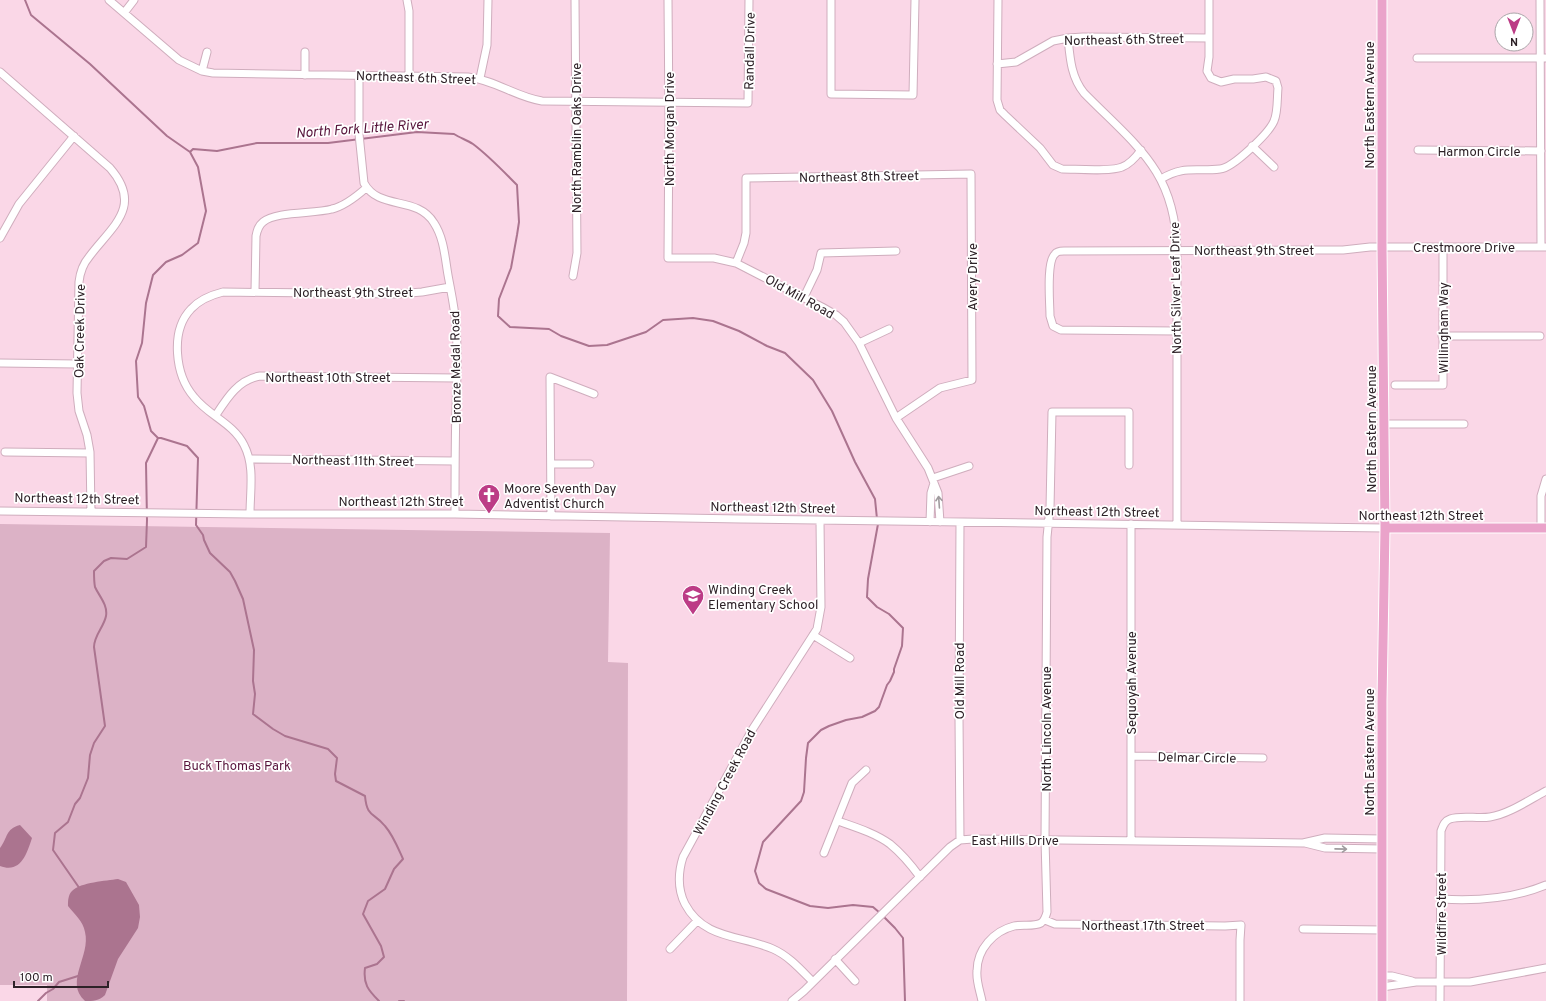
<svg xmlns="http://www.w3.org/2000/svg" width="1546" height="1001" font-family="Overpass,sans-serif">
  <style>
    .green { fill: #dcb2c6 }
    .water { fill: #ab748f }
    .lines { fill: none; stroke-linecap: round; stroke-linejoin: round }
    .stream { stroke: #ab748f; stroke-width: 2 }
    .minor-casing { stroke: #cfadbd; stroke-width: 9 }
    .major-casing { stroke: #fff; stroke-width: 11 }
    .minor { stroke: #fff; stroke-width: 7 }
    .major { stroke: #eaa3ca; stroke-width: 9 }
    .oneway { stroke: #a09b9e }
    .labels { text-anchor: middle; stroke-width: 3.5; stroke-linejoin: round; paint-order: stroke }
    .street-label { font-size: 13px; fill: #2d2127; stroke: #fff }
    .poi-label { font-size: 13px; fill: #2d2127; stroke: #fff; text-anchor: start }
    .park-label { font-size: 13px; fill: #57133b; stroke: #fff }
    .water-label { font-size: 14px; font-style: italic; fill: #56133a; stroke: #fff }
  </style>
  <rect width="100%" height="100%" fill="#fad7e7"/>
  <!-- green -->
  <path class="green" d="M0,524L610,533L608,662L628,663L627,1001H47V985H0Z"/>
  <!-- water -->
  <path class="water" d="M20,825L32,838C27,853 21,874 0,866V848C8,838 5,829 20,825Z
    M118,879L126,882L139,905L140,917L138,928L118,959L105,995C99,1001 93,1001 85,1001C64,982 91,956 85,932C83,921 75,915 68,906C68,901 68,895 72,891C81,882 106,881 118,879Z"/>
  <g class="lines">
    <!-- stream -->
    <path class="stream" d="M25,0L31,15L90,64L167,136L190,152L198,167L206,211L198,243L182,255L166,262L153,275L146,303L142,343L136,361L138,397L144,406L151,431L158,438H161L187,446L198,458L196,525L203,535L204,540L210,553L230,572L235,581L243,599L254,650L253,681L255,694L253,714L273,729L285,736L328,749L337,758L335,774L336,781L365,796C367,818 374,812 385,826C393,835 398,848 403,859L394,869L385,889L368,901L363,914L381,946L384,957L377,964L365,968C363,984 368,990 379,1001
      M190,152L193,149L217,151L257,143H328L417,132L454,134C460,138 467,140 473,144C489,156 503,171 517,185L519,222L517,235L511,268L499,299L498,316L510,327L549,329L561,336L589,346L607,345L646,332L663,320L693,318L713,321L739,331L767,346L785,353L813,380L832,411L855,462L875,499L877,519
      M878,524L868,579L867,597L877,607L889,614L903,628L902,646L894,669V672L890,681L887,685L879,707L875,711L862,717L846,720L829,726L821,730L808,743L806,758L804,792L801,801L763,842L755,871L759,883L766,889L810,906L828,908L853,905L873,907L880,913
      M80,889L53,850L55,833L68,822L75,804L80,798L88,778L90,755L94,743L105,726L94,647C94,635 104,627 106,616C108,605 99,596 95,587C94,582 94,576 94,571L104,561L111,558L127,559L146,547L147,520L146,463L158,438
      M883,916L895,928L903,938L905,1001
      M38,1001L46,993L53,989L59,982L78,976
      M399,1001H404"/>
    <!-- minor casing -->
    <g class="minor-casing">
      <path id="minor" d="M109,0L179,60L202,71L213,73L468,77C495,80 516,97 542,101L748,103L749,0
        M407,0L409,11V76
        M668,0L669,121L668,258H714L736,263L822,307L836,315L844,322L859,343L896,418L928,468L938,493L940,522
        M831,0V94L913,95L915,0
        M998,0L997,100L1000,110L1005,115L1040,148L1053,165L1062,169C1076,169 1111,172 1122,167C1130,164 1136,157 1141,150
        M1540,0L1541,247
        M124,13L134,0
        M1068,38C1070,58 1071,77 1084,93C1136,146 1175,170 1177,250V525
        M1417,58H1546
        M997,64L1016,62L1053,41L1068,38L1083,37L1209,38
        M202,71L207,52
        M0,72L110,168C144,207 111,227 89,257C83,264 80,273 79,282L77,393L79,411L87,435L90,452L91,512
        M305,75V52
        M359,75V134L364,183C379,211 417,195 434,223C444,238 445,258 448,275C451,292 455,309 456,326C458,353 457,381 456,408C455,443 455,479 455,514
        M480,78L487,45L488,0
        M1252,146L1274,167
        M1418,150L1541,151
        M1161,179C1184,165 1196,172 1220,169C1233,168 1269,133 1274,121C1278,112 1277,98 1278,88L1276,81L1266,77L1253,79H1234L1221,82L1211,78L1207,71L1209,57V0
        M0,238L19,204L74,136
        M736,263L744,243L746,233V178L971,174L972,380L940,388L896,418
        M573,276L577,253L575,0
        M255,292L256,236C257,231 258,226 263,222C276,211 314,214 332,209C345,206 357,196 366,188
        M804,297L817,270L821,253L896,251
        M1176,331L1061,330L1053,326L1050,316C1050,303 1046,262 1055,254C1057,251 1061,251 1064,251L1310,250H1343L1370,247H1546
        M1442,336H1540
        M859,343L889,329
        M0,363L77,364
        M1395,385H1443V247
        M216,415C227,398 238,380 260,376L457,378
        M1385,424H1464
        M5,452L90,453
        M250,459L455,461
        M551,464H590
        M933,478L969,466
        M0,511L250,514H455L741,519L1385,528
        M250,514C250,491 255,466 244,445C233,423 209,416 194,397C175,375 170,331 191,309C200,299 211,295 223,292L397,294L422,292L450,287
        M551,516L550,377L594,394
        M930,522L931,493L934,483
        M960,522L959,717L960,840
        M1541,528V496L1546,479
        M813,635L850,658
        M1131,756L1263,758
        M838,821C855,827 875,833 890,844C901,853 912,866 920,877
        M1131,841V524
        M1305,843L1325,848L1382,849
        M824,853L852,783L866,770
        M1441,899C1475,901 1515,898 1546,885
        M1045,920L1055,924L1225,926L1241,925L1240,940V1001
        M1303,929L1382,930
        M670,949L697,921
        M835,959L855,981
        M1382,976H1392L1412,981
        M813,982C801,970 789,956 773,949C741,935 704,940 685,904C677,888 678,873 683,857L752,730L817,629L821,607L820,521
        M1382,987L1416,982H1470L1546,968
        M792,1001L804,991L950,847L960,840L973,839L1303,843L1325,838L1382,839
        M982,1001C980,991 976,981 977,971C977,949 994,931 1014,926C1022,924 1034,927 1041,923C1045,920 1046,916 1047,912L1045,840L1047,537L1050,508L1052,412H1129V465
        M1440,1001L1441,831C1443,826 1444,821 1450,819C1461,815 1478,819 1490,817C1509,814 1529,800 1546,791"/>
    </g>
    <!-- major casing -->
    <g class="major-casing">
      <path id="major" d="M1385,528H1546
        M1382,1001V701L1385,528L1382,247V0"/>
    </g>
    <!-- minor -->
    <use href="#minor" class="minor"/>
    <!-- major -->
    <use href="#major" class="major"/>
  </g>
  <!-- one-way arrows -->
  <defs><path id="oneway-shaft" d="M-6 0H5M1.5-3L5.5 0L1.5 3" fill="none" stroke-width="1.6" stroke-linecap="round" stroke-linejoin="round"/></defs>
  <g class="oneway">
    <use href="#oneway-shaft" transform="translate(939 502) rotate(-94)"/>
    <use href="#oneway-shaft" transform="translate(1341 849) rotate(1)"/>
  </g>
  <!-- icons -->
  <defs>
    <g id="church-pin" transform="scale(1.15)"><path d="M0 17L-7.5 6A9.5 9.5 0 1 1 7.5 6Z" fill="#bc3c86" stroke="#fff"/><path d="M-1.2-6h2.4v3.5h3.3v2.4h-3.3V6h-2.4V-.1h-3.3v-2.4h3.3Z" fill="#fff"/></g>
    <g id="school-pin" transform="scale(1.15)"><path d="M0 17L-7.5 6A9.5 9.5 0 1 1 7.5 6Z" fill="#bc3c86" stroke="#fff"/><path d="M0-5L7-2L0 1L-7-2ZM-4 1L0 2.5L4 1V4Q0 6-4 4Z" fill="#fff"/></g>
  </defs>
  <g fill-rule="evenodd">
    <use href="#church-pin" x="489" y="495"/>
    <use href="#school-pin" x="693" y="596"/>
  </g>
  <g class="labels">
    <!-- street labels -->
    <g class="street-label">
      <text transform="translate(1124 39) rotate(-1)" y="5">Northeast 6th Street</text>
      <text transform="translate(749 51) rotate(-89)" y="5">Randall Drive</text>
      <text transform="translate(416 77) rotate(2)" y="5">Northeast 6th Street</text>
      <text transform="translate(1369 105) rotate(-90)" y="5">North Eastern Avenue</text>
      <text transform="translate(669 129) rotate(-90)" y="5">North Morgan Drive</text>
      <text transform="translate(576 138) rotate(-90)" y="5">North Ramblin Oaks Drive</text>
      <text x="1479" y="156">Harmon Circle</text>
      <text transform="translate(859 176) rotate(-1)" y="5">Northeast 8th Street</text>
      <text x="1464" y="252">Crestmoore Drive</text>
      <text x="1254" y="255">Northeast 9th Street</text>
      <text transform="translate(972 277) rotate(-90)" y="5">Avery Drive</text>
      <text transform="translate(1175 288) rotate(-91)" y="5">North Silver Leaf Drive</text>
      <text x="353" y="297">Northeast 9th Street</text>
      <text transform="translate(800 296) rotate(29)" y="5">Old Mill Road</text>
      <text transform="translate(1443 328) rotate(-90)" y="5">Willingham Way</text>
      <text transform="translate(79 331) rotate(-89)" y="5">Oak Creek Drive</text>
      <text transform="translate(455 367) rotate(-91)" y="5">Bronze Medal Road</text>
      <text x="328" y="382">Northeast 10th Street</text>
      <text transform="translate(1371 429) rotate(-90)" y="5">North Eastern Avenue</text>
      <text transform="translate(353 460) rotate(1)" y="5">Northeast 11th Street</text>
      <text transform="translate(77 498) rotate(1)" y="5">Northeast 12th Street</text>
      <text x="401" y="506">Northeast 12th Street</text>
      <text transform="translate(773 507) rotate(1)" y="5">Northeast 12th Street</text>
      <text transform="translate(1097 511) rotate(1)" y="5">Northeast 12th Street</text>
      <text x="1421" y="520">Northeast 12th Street</text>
      <text transform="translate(959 681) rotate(-90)" y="5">Old Mill Road</text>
      <text transform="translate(1131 683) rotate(-90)" y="5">Sequoyah Avenue</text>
      <text transform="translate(1046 729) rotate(-90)" y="5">North Lincoln Avenue</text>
      <text transform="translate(1369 752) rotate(-90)" y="5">North Eastern Avenue</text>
      <text transform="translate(1197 757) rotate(1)" y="5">Delmar Circle</text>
      <text transform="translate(724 782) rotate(-62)" y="5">Winding Creek Road</text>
      <text x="1015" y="845">East Hills Drive</text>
      <text transform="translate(1441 914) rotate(-90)" y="5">Wildfire Street</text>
      <text x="1143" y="930">Northeast 17th Street</text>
    </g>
    <!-- poi labels -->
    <g class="poi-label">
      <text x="504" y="493">Moore Seventh Day<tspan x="504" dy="15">Adventist Church</tspan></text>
      <text x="708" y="594">Winding Creek<tspan x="708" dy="15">Elementary School</tspan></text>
    </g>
    <!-- park labels -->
    <g class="park-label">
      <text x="237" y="770">Buck Thomas Park</text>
    </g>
    <!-- water labels -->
    <g class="water-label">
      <text transform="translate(362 128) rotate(-4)" y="5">North Fork Little River</text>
    </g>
  </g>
  <!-- north arrow -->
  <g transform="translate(1514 32) rotate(180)"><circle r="19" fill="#ffffff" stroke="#aba6a9"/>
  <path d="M0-3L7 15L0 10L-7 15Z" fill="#bc3c86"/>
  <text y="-6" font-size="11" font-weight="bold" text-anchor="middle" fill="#2d2127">N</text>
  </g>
  <!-- scale -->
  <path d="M14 981v6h94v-6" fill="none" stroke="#2d2127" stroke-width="2"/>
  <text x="20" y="981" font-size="12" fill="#2d2127" stroke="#ffffff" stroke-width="3" paint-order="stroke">100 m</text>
</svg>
